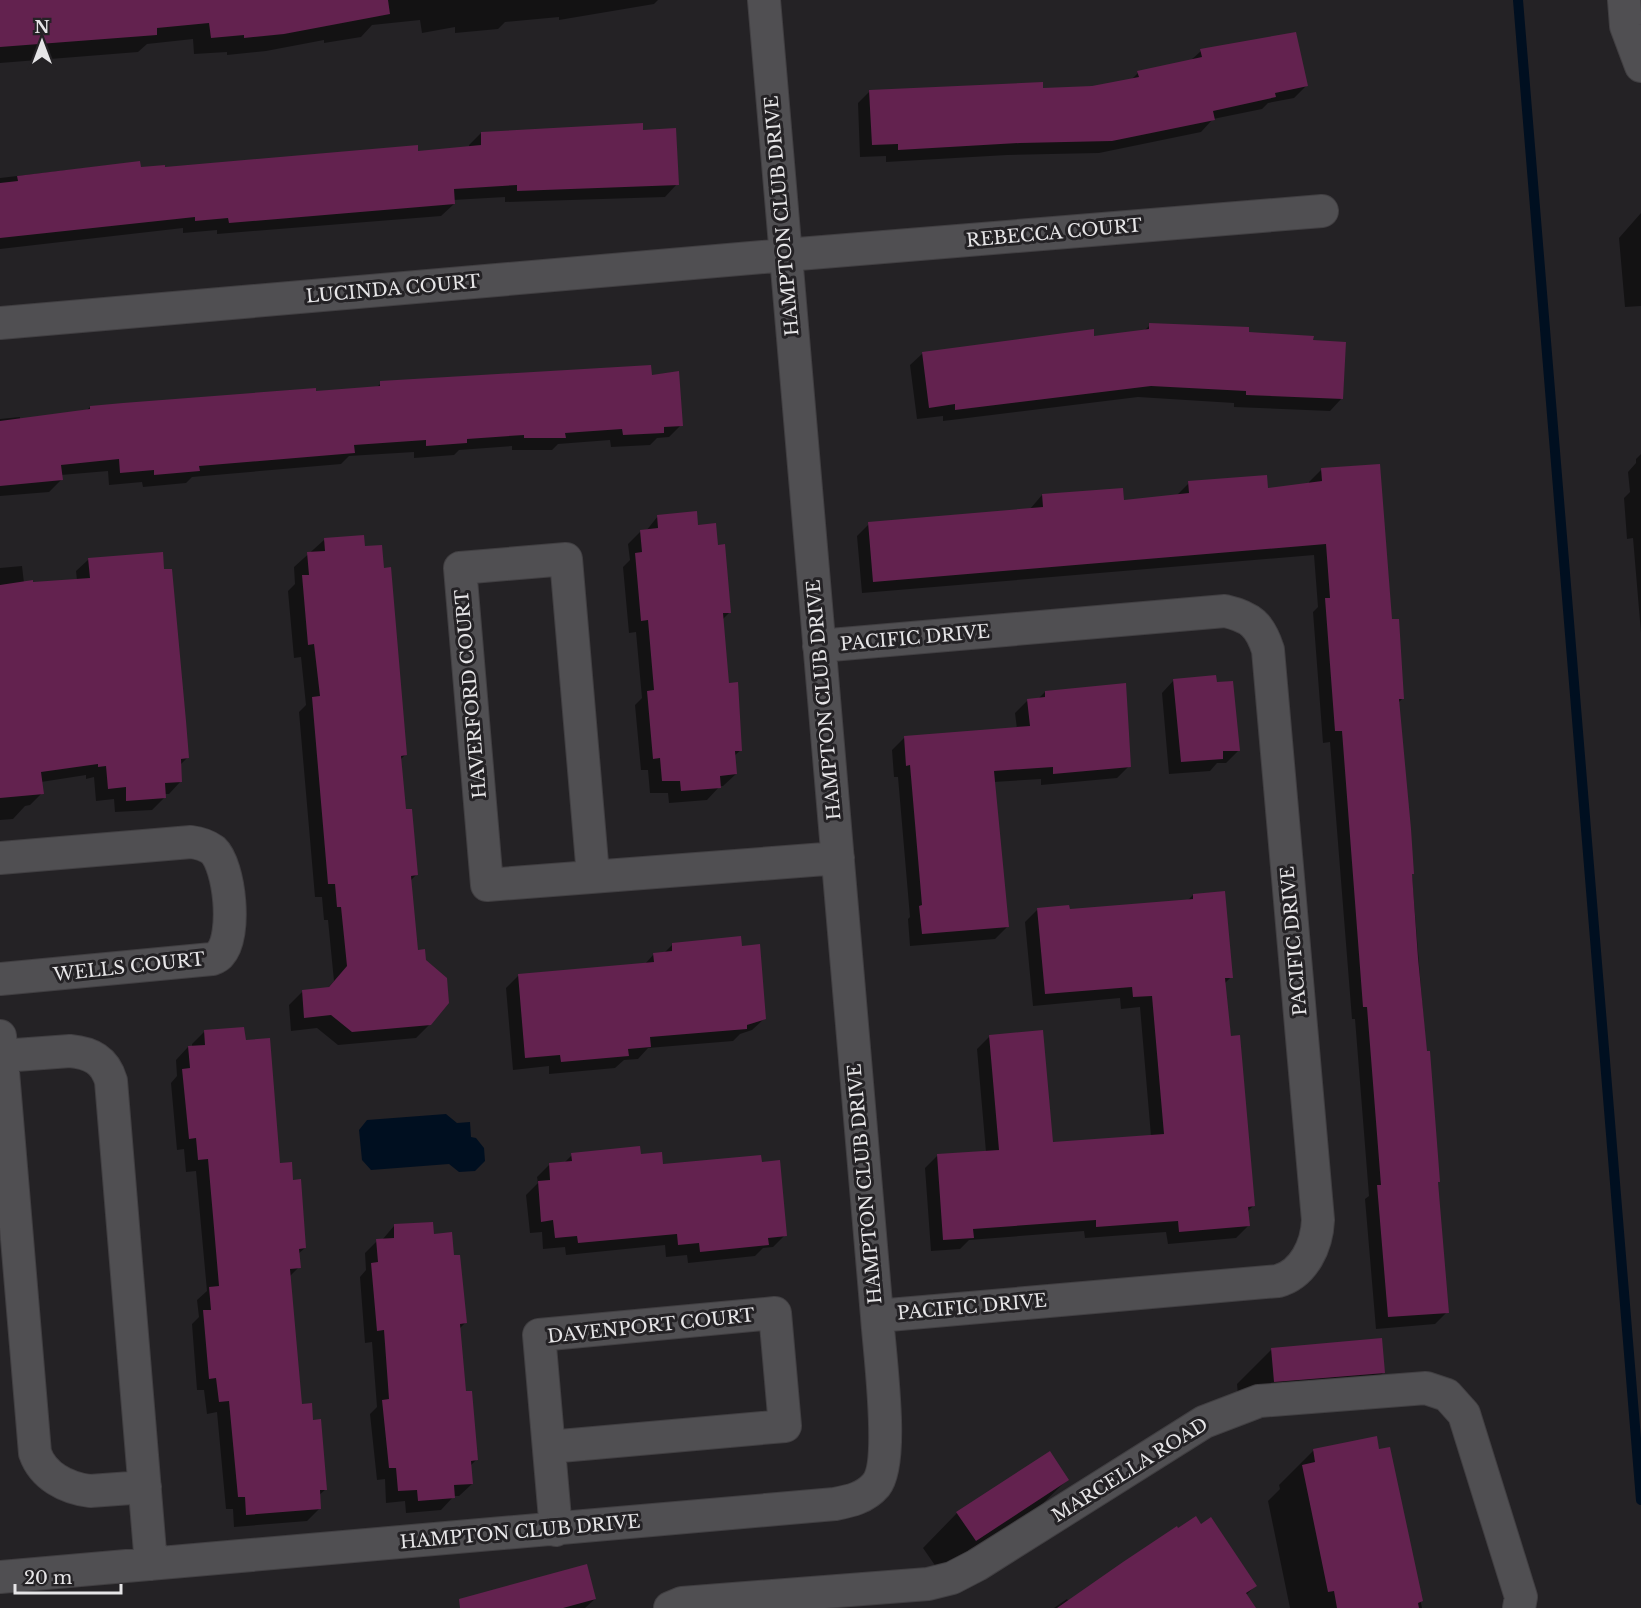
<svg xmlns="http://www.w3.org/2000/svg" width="1641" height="1608" font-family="'Libre Baskerville',serif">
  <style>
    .water { fill: #000f20 }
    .shadow { fill: #0007 }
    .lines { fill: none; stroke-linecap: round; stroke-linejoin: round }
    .stream { stroke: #000f20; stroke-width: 10 }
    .building { fill: #63224f }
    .minor-casing { stroke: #413f42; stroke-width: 34 }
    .minor { stroke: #504f52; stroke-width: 32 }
    .labels { text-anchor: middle; stroke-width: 6; stroke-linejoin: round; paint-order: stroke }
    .street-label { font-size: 18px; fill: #e6e5e7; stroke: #242225 }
  </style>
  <rect width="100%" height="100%" fill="#242225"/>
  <!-- water -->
  <path class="water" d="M446,1114L457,1123L470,1122L471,1137L476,1138L484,1148L485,1161L475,1171L459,1172L449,1164L371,1170L362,1160L359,1130L367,1120Z"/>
  <!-- shadow -->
  <path class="shadow" d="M0,0H658L654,4L559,20V17L505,22L498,29L455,33V27L422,33L420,20L372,25L361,37L324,43V40L266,51L227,55V52L194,54L193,39L147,44L138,52L0,63Z
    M1201,51L1306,86L1294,98L1268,103L1262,109L1213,119L1201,132L1099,153L1007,155L886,162V156L860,157L858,103L870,91L1042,90L1092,88L1131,80L1138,73L1190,61Z
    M642,131L677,184L665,197L505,202V197L453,200L454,204L441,216L217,234V230L183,233V228L0,249V178L139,162V169H164L469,148V145L481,133Z
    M1641,213V306L1625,307L1619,238Z
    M1150,325L1311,342L1342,398L1330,411L1234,407V403L1138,397L943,421V416L917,419L910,365L923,353L1093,338L1144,331Z
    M650,377L681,425L669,437L657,438L650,445L611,447L610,440L558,444L552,450H512V446L459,450L454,455L414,458V452L349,456L341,464L192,477L186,483L143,487L142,482L109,485L108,471L61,475V480L49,492L0,496V419L20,417V420L86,411L90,407L376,388L381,383Z
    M1641,454V633L1633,538L1627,539L1624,498L1630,492L1628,472L1636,463V459Z
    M1321,470L1403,698L1398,703L1447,1312L1435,1324L1376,1329L1365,1199L1369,1196L1355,1019H1352L1330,742L1323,743L1313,612L1318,607L1314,555L862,593L857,536L869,524L1030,509L1042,495L1122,502L1176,496L1189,483L1267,489L1309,484V482Z
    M658,516L697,526L717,546L730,612L722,620L727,685L741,750L734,756L736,774L723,786H720L707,800L669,803L668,793H650L648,770H641L635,705L642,698L636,632L629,633L623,567L630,560L628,544L641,531H646Z
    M324,540L405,755L400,760L404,810L416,875L410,881L416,952L430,1024L416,1038L338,1045L317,1028L291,1031L289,1005L303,991L327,989L334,981L328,920H324L322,897H315L299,712L306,705L301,657L294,658L288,591L295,584L294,567Z
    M89,559L187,758L180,765L181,781L169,794H165V797L152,810L115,812L114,799L96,801L94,777L86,779V775L41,782L42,793L30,805L25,806L13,819L0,820V568L22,566L24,583L77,580L76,571Z
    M1174,680L1238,751L1226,763H1217L1210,771L1169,774L1162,693Z
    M1045,692L1129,766L1117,778L1041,785V779L993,782L1008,926L995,939L910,946L908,919L910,917L898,777H894L892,750L904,738L1017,729L1015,713L1028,700L1038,699Z
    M1193,895L1231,977L1224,984L1253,1206L1247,1212L1248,1226L1236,1238L1168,1244L1166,1232L1085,1238L1084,1231L969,1240L960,1249L931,1251L925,1168L937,1156L986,1152L977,1049L989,1037L1052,1144L1151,1136L1140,1007L1121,1009L1120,998L1033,1006L1025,922L1038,909L1068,911L1187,901Z
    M673,944L765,1018L752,1030L740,1034L733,1041L648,1048L638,1059L624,1060L615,1068L549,1074V1066L513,1070L506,988L518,976L644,965L654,954H663Z
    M204,1032L279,1164L292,1181L305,1248L298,1254L299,1267L289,1277L301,1406L312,1421L326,1489L318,1496L319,1509L307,1521L234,1527L233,1509H226L217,1412L207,1414L204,1390H197L192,1324L199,1317L197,1300L207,1291L196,1171L186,1172L184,1149L177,1150L171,1083L177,1076L176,1060L188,1047H192V1044Z
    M572,1155L639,1156L662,1165L785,1235L773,1247L763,1248L755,1256L688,1263L687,1255L666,1257L665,1245L566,1255L565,1247L543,1249L542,1232L530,1233L526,1195L538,1183L537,1177L550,1164L564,1163Z
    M394,1226L432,1236L453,1256L465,1323L459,1329L464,1393L477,1459L470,1466L472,1484L459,1496H454L441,1510L406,1513L405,1501L386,1503L385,1479L377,1480L370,1414L377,1407L372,1342L365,1343L360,1277L366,1270L365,1253L377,1241L382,1240Z
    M1272,1349L1383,1373L1348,1407L1240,1416L1237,1384Z
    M1389,1449L1422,1608H1290L1268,1501L1280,1489L1279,1485L1313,1451H1378Z
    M1067,1480L1032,1514L941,1574L923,1548L957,1513Z
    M1255,1586L1246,1595L1242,1608H1054L1067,1599L1069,1602Z
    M595,1599L585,1608H467Z"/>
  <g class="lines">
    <!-- stream -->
    <path class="stream" d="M1518,0L1641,1500"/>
  </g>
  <!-- building -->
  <path class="building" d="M0,0H388L390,14L284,34L244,38V35L211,38L209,23L157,28V35L0,47Z
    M1296,32L1308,86L1275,93L1276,97L1213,111L1215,120L1112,141L1020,143L898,150V144L872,145L869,90L1043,82V88L1092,86L1139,77L1137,71L1202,57L1200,49Z
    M643,123V130L676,128L679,185L517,191V185L454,189L455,204L229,223L228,218L195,221V217L0,238V183L18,181L17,176L140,161L141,167L165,165V167L418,145V151L481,145V132Z
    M1149,323L1249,327V332L1314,336L1313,340L1346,342L1343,399L1246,395V391L1151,386L955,410V404L929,408L922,352L1094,329V336L1149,329Z
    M651,365L652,375L679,371L683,426L664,427V433L623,435L622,429L565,433L566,438H524V435L467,439V443L426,446V440L354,445L355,453L199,466L200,471L154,475V470L120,473L119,459L61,465L63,480L0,486V421L90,409V406L123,403L316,388V391L380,386V381Z
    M1380,464L1392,619H1399L1404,699H1399L1411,829L1414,874H1412L1418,958L1427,1051H1430L1440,1182H1438L1449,1313L1388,1317L1377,1185H1381L1367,1007H1363L1342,731H1335L1325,598H1330L1326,544L873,582L868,522L1043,507L1042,494L1123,488L1124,500L1189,493L1188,481L1267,475L1268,488L1322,481L1321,468Z
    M697,511L698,525L716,523L718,545L725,544L731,613H723L729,683L738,682L742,751H735L737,774L720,776L721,788L681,791L680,781H662L660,758L653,759L647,691L654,690L648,620L641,621L635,553L642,552L640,530L658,528L657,515Z
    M364,535L365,546L382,545L384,568L391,567L407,755L401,756L406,809H412L418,875L411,876L418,950L425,949L426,960L447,978L449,1003L431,1025L352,1032L331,1015L304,1018L302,990L329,987L347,966L341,907H337L335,884H328L312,697L320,696L314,644L308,645L302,575H309L307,552L325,551L324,538Z
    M163,552L164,569H172L186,721L189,758L181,759L182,782L165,783L166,798L126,801V787L108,789L106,766L98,767V764L41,772L44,794L0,798V585L33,580V582L90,578L88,558Z
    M1216,675L1217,682L1233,681L1240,751H1223V759L1181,762L1173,679Z
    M1126,683L1131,767L1053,774V767L994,771L1009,927L922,934L919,906L922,905L910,765L906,766L904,736L1030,726L1027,699L1045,697V691Z
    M1225,891L1233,978H1225L1231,1036L1240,1035L1255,1206L1248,1207L1250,1226L1179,1232L1178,1221L1096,1227V1220L973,1229L974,1238L943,1240L937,1154L999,1150L989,1035L1043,1030L1053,1142L1164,1134L1152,996L1133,997L1132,987L1045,994L1037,908L1069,905L1070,909L1193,899V894Z
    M741,936L742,946L760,944L766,1019L747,1025V1029L650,1037L651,1047L628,1049L629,1056L561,1062L560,1055L525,1058L518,974L654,962L653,953L672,951V943Z
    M244,1027L246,1040L270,1038L280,1163L292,1162L293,1180L301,1179L306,1248L299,1249L301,1268L290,1269L302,1404L312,1403L313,1420L321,1419L327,1490H320L321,1509L246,1515L245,1497H238L229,1401L219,1402L216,1378L209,1379L203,1310H211L209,1287L219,1286L213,1216L208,1159L198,1160L196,1138L189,1139L182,1069L190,1068L188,1046L205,1045L204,1030Z
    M640,1146L641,1154L662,1152L663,1164L761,1155L762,1162L780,1160L787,1236L768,1238L769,1245L700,1252L699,1243L678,1245L677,1234L578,1243L577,1236L555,1238L553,1220L541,1222L538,1181L550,1180L549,1163L572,1161L571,1153Z
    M433,1222L434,1234L452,1232L454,1255H460L467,1323L460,1324L466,1391H472L478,1460L471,1461L473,1484L454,1485L455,1498L418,1501L417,1490L398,1491L396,1468H389L382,1400L389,1399L384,1330L377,1331L371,1263L378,1262L376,1239L394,1238V1224Z
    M1382,1338L1385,1373L1274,1382L1271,1348Z
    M1377,1436L1379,1449L1390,1447L1423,1601L1418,1603L1419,1608H1337L1334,1591L1328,1592L1302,1465L1315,1462L1313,1449Z
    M1050,1451L1069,1480L976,1541L956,1512Z
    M1196,1516L1201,1524L1211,1517L1257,1586L1246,1593L1256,1608H1057L1123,1562L1177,1526L1178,1528Z
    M587,1564L596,1599L563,1608H460L459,1599Z"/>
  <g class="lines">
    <!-- minor casing -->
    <g class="minor-casing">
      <path id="minor" d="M1624,0L1626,26L1641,66
        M0,323L786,255L1322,211
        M819,646L1225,611C1251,617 1260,625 1268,650L1318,1220C1317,1245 1304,1274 1278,1281L877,1316
        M0,858L191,842C199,843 206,845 213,850C230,866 237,936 220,954C218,957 215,958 212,959L0,979
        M593,875L566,559L460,568L487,885L838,858
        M0,1036L35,1453C43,1476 66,1488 90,1491L145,1487
        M2,1056L70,1051C91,1053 105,1060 111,1081L151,1564
        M549,1447L785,1426L775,1313L539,1335L556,1530
        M0,1577L835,1504C850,1501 865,1498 876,1485C895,1462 879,1350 877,1316L764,0
        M670,1608L682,1603L928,1584L952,1578L977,1565L1204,1422L1259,1401L1426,1388L1447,1395L1464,1414L1521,1597L1519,1608"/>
    </g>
    <!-- minor -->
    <use href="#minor" class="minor"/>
  </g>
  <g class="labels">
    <!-- street labels -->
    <g class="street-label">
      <text transform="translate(782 216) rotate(-95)" y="6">HAMPTON CLUB DRIVE</text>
      <text transform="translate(1054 233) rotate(-5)" y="6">REBECCA COURT</text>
      <text transform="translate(393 289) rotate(-5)" y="6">LUCINDA COURT</text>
      <text transform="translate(915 638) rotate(-5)" y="6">PACIFIC DRIVE</text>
      <text transform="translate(471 694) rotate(-95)" y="6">HAVERFORD COURT</text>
      <text transform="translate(824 700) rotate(-95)" y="6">HAMPTON CLUB DRIVE</text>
      <text transform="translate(1294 941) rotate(-95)" y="6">PACIFIC DRIVE</text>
      <text transform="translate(129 967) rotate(-6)" y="6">WELLS COURT</text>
      <text transform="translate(865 1184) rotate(-95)" y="6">HAMPTON CLUB DRIVE</text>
      <text transform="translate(972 1307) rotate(-5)" y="6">PACIFIC DRIVE</text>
      <text transform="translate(651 1326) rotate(-6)" y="6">DAVENPORT COURT</text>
      <text transform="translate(1130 1470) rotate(-32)" y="6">MARCELLA ROAD</text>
      <text transform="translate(520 1532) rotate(-5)" y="6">HAMPTON CLUB DRIVE</text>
    </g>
  </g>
  <!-- north arrow -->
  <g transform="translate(42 42)" stroke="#242225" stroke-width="4.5" paint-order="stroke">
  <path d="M0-4.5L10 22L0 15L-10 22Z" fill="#e6e5e7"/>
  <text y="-9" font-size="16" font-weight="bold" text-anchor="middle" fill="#e6e5e7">N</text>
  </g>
  <!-- scale -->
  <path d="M15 1584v9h106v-9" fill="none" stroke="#e6e5e7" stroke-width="3"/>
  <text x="24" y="1584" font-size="18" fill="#e6e5e7" stroke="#242225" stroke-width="4.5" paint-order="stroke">20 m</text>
</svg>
